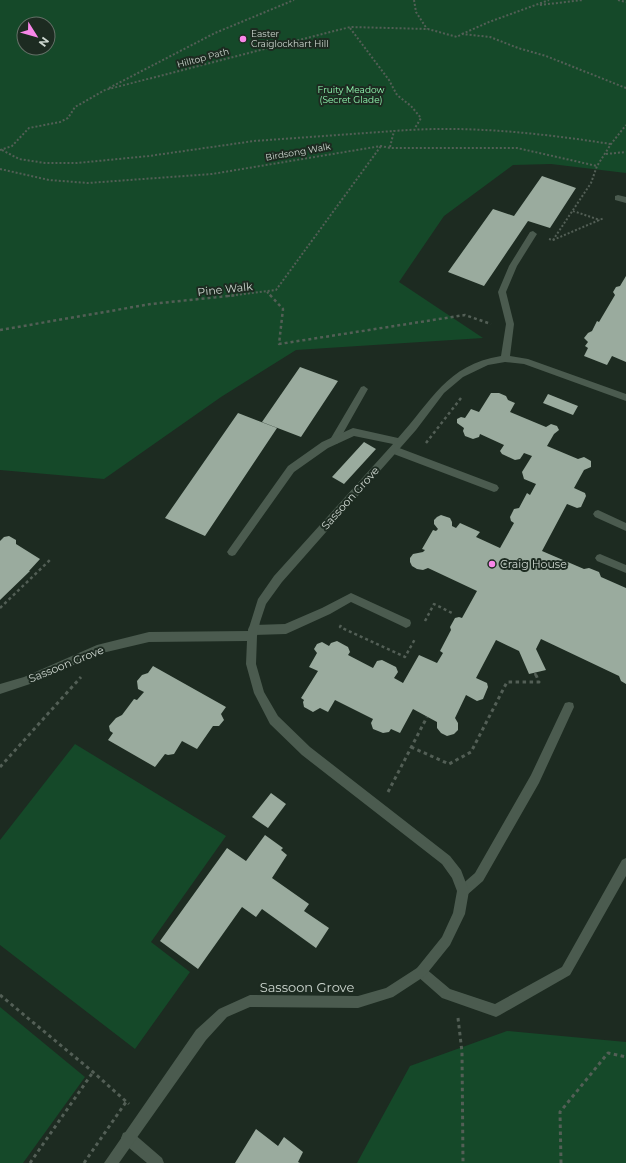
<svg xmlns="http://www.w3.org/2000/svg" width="626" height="1163" font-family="Montserrat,sans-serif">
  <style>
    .green { fill: #154929; fill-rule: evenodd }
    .building { fill: #9aab9e }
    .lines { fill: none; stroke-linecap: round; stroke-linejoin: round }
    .path-far2 { stroke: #535f56; stroke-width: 2; stroke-dasharray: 2 2; stroke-linecap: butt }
    .path-far1 { stroke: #535f56; stroke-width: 2.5; stroke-dasharray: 3 3; stroke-linecap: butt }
    .path { stroke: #535f56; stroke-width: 3; stroke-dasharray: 3.5 3.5; stroke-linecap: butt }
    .service { fill: #4b5b4f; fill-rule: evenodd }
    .minor { fill: #4b5b4f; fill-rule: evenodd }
    .poi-dot { fill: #f987e9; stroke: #1d2b21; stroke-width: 1.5 }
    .labels { text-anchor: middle; stroke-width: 4; stroke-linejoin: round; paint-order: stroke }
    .far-poi-label { font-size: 9px; fill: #ced7d0; stroke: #1d2b21; text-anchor: start }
    .far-street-label { font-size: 9px; fill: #ced7d0; stroke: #1d2b21 }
    .far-park-label { font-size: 9px; fill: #93f9b2; stroke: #1d2b21 }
    .street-label { font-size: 11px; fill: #ced7d0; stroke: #1d2b21 }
    .poi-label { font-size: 11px; fill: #ced7d0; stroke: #1d2b21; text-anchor: start }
    .near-street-label { font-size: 13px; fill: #ced7d0; stroke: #1d2b21 }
  </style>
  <rect width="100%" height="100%" fill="#1d2b21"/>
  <!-- green -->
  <path class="green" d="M0,0H626V173L551,164L513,165L444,216L399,282L483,338L296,350L221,397L104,479L0,470ZM24,24H48V48H24Z
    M75,744L226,836L151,942L190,972L135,1049L0,945V840Z
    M0,1007L85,1077L23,1163H0Z
    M507,1031L626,1042V1163H357L410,1066Z"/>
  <!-- building -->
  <path class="building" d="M542,176L576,188L550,228L528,221L484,286L448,272L493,209L514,216Z
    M626,276V362L612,356L607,365L584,356L588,348L585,346L588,342L584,338L588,333L592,331L597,321L599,322L615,295L613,292L616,287L620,286Z
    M300,367L338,381L301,437L262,422Z
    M491,393H499L506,396L508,400L515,403L510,412L546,427L551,424L557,426L559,430L554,434L547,446L578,459L584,457L591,461V467L584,470L574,488L585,493L586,496L581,507L577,508L567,504L542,551L584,569L589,568L599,572L601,577L626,588V684L621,681L619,676L541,639L536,649L546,670L529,674L519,651L496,640L476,678L487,683L488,687L483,699L477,701L466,695L455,718L458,723V730L454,734L447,736L441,733L437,728V722L413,709L400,733L391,729L389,732L383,733L373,729L371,723L373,719L335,700L328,712L320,708L313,712L304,707L303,702L304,700L301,698L318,671L309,667L317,653L314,649L317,644L322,642L329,646L331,643L337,641L348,647L350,652L348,655L373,668L377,661L382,660L396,667L398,672L394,678L403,683L419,655L437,663L443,653L440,651L451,630L450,627L455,618L459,617L462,618L477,591L428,568L423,570L417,569L412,566L410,562V558L413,554L423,552L425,550L422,549L433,530L436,531L438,529L434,524V520L437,517L441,515L450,518L452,522V526L456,528L460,523L480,532L476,537L500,548L514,523L511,521L510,517L514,509L519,508L527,493L530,495L536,484L524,479L522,472L532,456L524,453L520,459L515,460L502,454L500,451L504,445L480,434L479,437L473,439L465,436L463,431L464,428L457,423V419L461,417L465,418L471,409L479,412Z
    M548,394L578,406L573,415L543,403Z
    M238,413L277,428L205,536L165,518Z
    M364,442L376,449L344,484L332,477Z
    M9,536L16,540V544L40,559L29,571H30L0,600V541L4,537Z
    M153,666L226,707L221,714L224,720L219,726H213L197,749L182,741L174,754L168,755L165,754L155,767L108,740L113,733L110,731L109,726L116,718L122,715L134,699L137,700L144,692L138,689L137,681L142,675L148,673Z
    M271,793L286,804L268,828L252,817Z
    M265,835L283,848L281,850L287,855L272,878L309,904L304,911L329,928L316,948L262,909L256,917L242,907L198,969L160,941L227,848L246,861Z
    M256,1129L278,1146L284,1137L303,1152L298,1162L300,1163H235Z"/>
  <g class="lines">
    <!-- path-far2 -->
    <path class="path-far2" d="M414,0L416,12L427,29
      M618,0L626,2
      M540,5L583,0
      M350,28L389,80L397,95L411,106L421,118L415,128
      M462,34L489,22L549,0
      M109,88L215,33L294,0
      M390,147L394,131C467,125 539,133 611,144
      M0,150L12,146L29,128L60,122L68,118L75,107L105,90L350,27L428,29L457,37L462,34L490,37L518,48L546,56L626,88
      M2,150L19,159L45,163H77L149,156L254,141L394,131
      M606,154L626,152
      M0,169L49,180L88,183L212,174L381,146L390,148H517L597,166
      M573,211L600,220
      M549,239L553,240L591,183L597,166L611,144L626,125
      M553,240L604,218
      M267,292L271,296
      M228,296L276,290L381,146"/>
    <!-- path-far1 -->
    <path class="path-far1" d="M270,295L283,309L279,344L465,315L491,324
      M0,330L151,304L238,295
      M426,443L461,398
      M0,608L51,559
      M425,621L434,604L454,614
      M341,625L340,627L405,657L415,639
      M535,673L536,676"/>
    <!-- path -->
    <path class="path" d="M411,747L449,764L471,752L507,682H539L536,675
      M0,767L81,677
      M388,792L427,717
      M0,995L93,1072L129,1104
      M458,1018L462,1052L463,1163
      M30,1163L93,1072
      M84,1163L126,1102
      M561,1163L560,1112L608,1053L626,1057"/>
    <!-- service -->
    <path class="service" d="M618,195L626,197V203L615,200V196Z
      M364,386L368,389L337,444H331L329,441L331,438L361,387Z
      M394,446L497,485L499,488L497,491L494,492L391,453L389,450L391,447Z
      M598,510L626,523V531L595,517L593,514L595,511Z
      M351,593L410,620L411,623L410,626L406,628L402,626L351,602L330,614L286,634L253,635L249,633L248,630L249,627L253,625L285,624L322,608Z
      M569,702L573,703L574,707L539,783L483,881L467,895L463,897L459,895L457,891L459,887L475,873L531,775L565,703Z
      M626,858V876L570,975L500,1015L496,1017L442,998L417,976L415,972L417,968L421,966L425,968L450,989L495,1004L562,967L622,860Z
      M128,1131L133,1133L162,1158L164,1163H147L123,1143L121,1138L123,1133Z"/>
    <!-- minor -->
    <path class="minor" d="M533,231L537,234L517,266L506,292L514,324L510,356L528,359L626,394V401L524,364L505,362L488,365L463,377L444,393L416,430L282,582L266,604L260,622L257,636L256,664L264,692L278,716L310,747L450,856L461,870L469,891L465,914L450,945L425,976L393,997L358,1008L250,1007L227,1017L206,1040L119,1163H104L196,1030L219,1009L250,995L358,996L386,988L417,968L442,937L453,913L457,891L452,878L442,864L302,755L270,724L254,693L246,664L247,641L149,642L98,654L30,684L0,694V684L24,677L97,645L149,632L248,631L258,599L274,576L393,444L354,436L328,448L294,472L235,555L232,556L229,555L227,552L229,549L288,466L322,442L353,428L398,438C432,401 446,365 501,356L506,324L498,292L509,266L530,232Z
      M600,554L626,565V573L597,561L595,558L597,555Z"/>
  </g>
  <!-- markers -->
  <g class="poi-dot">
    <circle cx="243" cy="39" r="4"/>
    <circle cx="492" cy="564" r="4"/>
  </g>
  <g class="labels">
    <!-- far-poi labels -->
    <g class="far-poi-label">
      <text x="251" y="37">Easter<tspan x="251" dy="10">Craiglockhart Hill</tspan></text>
    </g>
    <!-- far-street labels -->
    <g class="far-street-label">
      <text transform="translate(203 58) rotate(-15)" y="3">Hilltop Path</text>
      <text transform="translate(298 152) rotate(-10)" y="3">Birdsong Walk</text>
    </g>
    <!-- far-park labels -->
    <g class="far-park-label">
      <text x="351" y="93">Fruity Meadow<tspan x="351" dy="10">(Secret Glade)</tspan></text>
    </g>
    <!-- street labels -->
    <g class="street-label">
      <text transform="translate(225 289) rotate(-6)" y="4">Pine Walk</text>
      <text transform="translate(350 498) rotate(-48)" y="4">Sassoon Grove</text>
      <text transform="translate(66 664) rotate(-22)" y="4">Sassoon Grove</text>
    </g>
    <!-- poi labels -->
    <g class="poi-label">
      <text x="500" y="568">Craig House</text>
    </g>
    <!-- near-street labels -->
    <g class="near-street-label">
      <text x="307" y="992">Sassoon Grove</text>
    </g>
  </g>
  <!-- north arrow -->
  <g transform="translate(36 36) rotate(127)"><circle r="19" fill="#1d2b21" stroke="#647067"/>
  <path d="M0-3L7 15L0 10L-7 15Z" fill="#f987e9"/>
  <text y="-6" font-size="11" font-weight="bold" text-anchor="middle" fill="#ced7d0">N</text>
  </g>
</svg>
